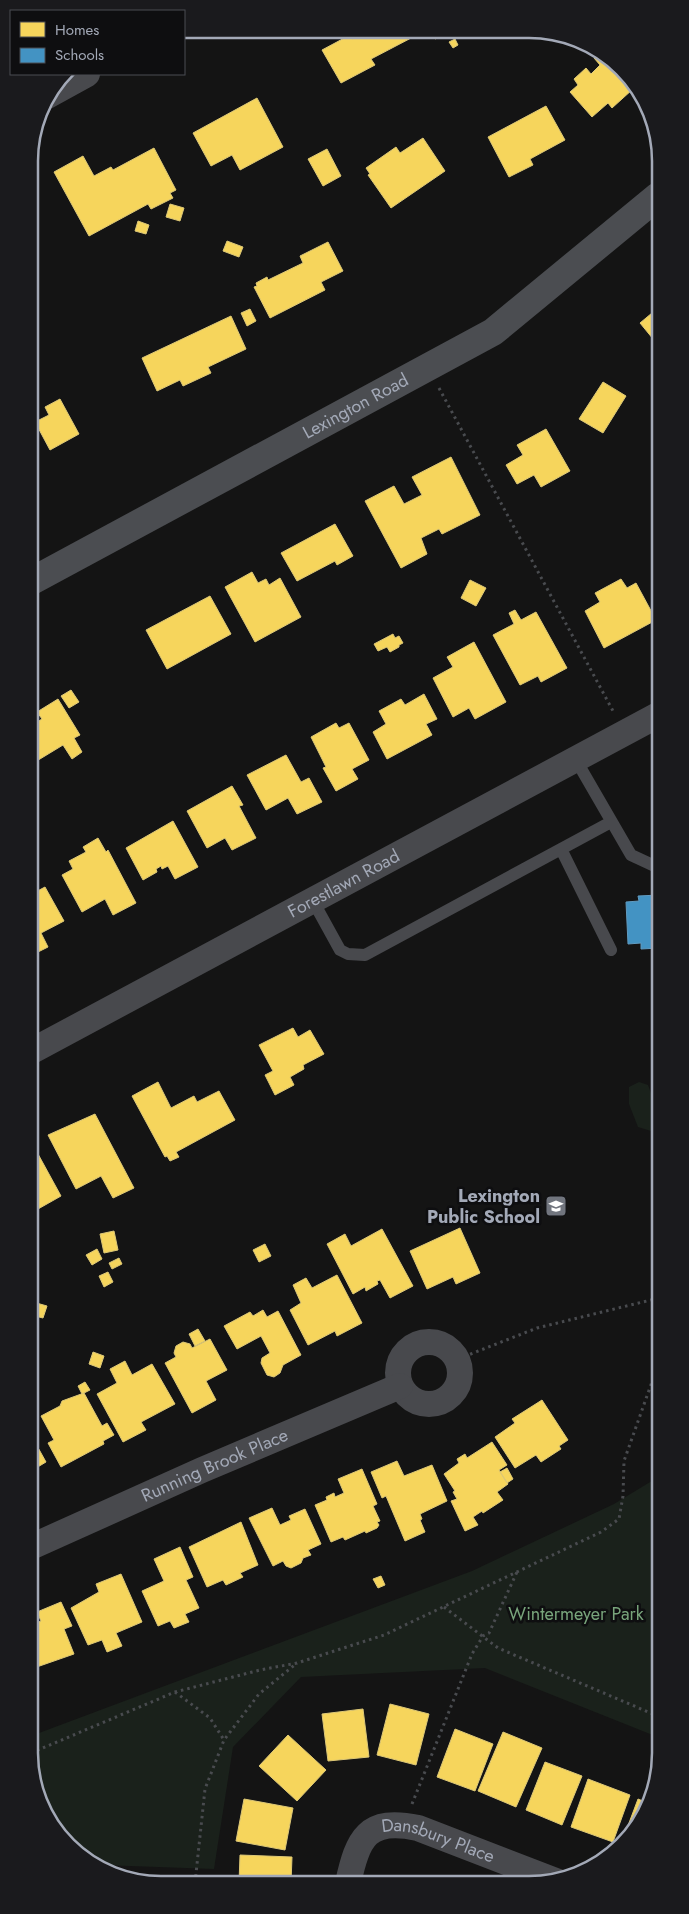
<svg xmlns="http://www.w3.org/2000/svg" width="689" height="1914" font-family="Jost,sans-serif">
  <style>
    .park { fill: #1a211b }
    .homes { fill: #f6d55c; stroke: #ddc877 }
    .schools { fill: #4393c3; stroke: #609abf }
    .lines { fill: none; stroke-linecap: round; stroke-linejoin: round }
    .path { stroke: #494b4f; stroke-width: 3; stroke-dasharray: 2.5 4; stroke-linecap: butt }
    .lane { stroke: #48494d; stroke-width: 12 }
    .street { stroke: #48494d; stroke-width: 26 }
    .secondary { stroke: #4b4d51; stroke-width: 28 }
    .labels { text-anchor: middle; stroke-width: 5; stroke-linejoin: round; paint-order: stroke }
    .street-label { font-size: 18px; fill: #a3a9b7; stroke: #0e0e10 }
    .poi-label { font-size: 18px; font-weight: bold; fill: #a3a9b7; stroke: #0e0e10; text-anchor: end }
    .park-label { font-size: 18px; fill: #78a47b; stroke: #0e0e10 }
    .rim { fill: none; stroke: #a3a9b7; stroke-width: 2.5 }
  </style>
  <rect width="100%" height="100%" fill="#141414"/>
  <!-- park -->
  <path class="park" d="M639,1082L648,1085L659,1116L656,1128L651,1131L638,1127L629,1104V1087Z
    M660,1476V1738L485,1668L301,1677L233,1747L214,1869L102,1865L67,1847L31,1780V1736L472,1571L614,1504Z"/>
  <!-- homes -->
  <path class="homes" d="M352,30H409L413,37L371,59L375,65L341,83L322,50L350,35L352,39L356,37Z
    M430,31H451L435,39Z
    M455,39L458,45L453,48L449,42Z
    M598,55L622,67L633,89L612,108L608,103L592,117L570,92L578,85L574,79L586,68L591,74L600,65L594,58Z
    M257,98L283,147L240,170L232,155L211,166L193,133Z
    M546,106L565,140L530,159L533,165L509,177L488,137Z
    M423,138L445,171L391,208L368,175L370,174L366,168L396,147L400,153Z
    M154,148L176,190L170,193L173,198L151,209L148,204L89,236L54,172L83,156L94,176L111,167L113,170Z
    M327,149L341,176L323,186L308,159Z
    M170,204L184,208L180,221L166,217Z
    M138,221L149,225L146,234L135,231Z
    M227,241L243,247L239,257L223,251Z
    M328,242L343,271L321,282L325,290L270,318L254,287L257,286L256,283L267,277L268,280L303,263L300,256Z
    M658,308V345L640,323Z
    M250,309L256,321L247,326L241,313Z
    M231,316L246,349L208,367L211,373L183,386L180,380L157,391L142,358Z
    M603,382L626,396L603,433L579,419Z
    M60,399L79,434L50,450L35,422L49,415L45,407Z
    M546,429L570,471L541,487L534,475L517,484L506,465L523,455L517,445Z
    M451,457L480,515L442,534L439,529L421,538L427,554L401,568L365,501L394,486L404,504L422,495L412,477Z
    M335,524L353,556L337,565L335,561L297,581L281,553Z
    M252,572L258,583L266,579L269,585L280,578L301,617L255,642L225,587Z
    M621,579L627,588L636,583L656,620L604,648L585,611L600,602L595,593Z
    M470,580L486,588L476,606L461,598Z
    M210,596L231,634L167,669L146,630Z
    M515,610L521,620L536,612L567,668L541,682L538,676L520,685L493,635L514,624L509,613Z
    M393,634L395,638L399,636L403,643L399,645V647L390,652L387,647L378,651L374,644Z
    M474,642L506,702L475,719L469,708L453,717L433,678L453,667L447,657Z
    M71,690L79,702L69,708L61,696Z
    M424,694L437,719L426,724L432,735L387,759L373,732L386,724L379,711L401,699L405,705Z
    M58,699L80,735L74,738L82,752L72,759L63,745L35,762L34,759L30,762V726L42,719L37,712Z
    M336,723L339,728L349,723L369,760L352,769L358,779L336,791L323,768L326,767L311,737Z
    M286,755L301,782L309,778L322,802L297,814L288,798L266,810L247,775Z
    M232,786L243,805L239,806L256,838L232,850L225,838L207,848L187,811Z
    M173,821L198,867L175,879L168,866L162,869L161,866L156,869L157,872L143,880L126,848Z
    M98,838L106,852L108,850L136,903L113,915L105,899L82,912L62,875L73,869L69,861L86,852L83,847Z
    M45,887L64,921L41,933L48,947L30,956V895Z
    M293,1028L298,1037L310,1030L324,1054L303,1065L304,1069L290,1077L294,1085L275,1095L265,1075L273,1071L259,1045Z
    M158,1082L171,1108L194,1096L197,1102L219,1091L235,1120L176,1152L179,1157L170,1161L167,1156L165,1157L132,1096Z
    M95,1114L134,1188L113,1198L101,1176L76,1189L48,1135Z
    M32,1143L61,1196L38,1209L31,1196Z
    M460,1228L480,1273L456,1284L453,1277L427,1289L410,1251Z
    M382,1229L413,1286L390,1298L380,1280L377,1281L378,1284L366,1291L365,1287L353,1294L327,1244L345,1234L351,1246Z
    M114,1231L118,1250L104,1253L100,1234Z
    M265,1244L271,1256L259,1262L253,1250Z
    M97,1249L102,1259L92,1265L86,1255Z
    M119,1258L122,1264L112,1269L109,1263Z
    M108,1272L113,1282L104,1287L99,1276Z
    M337,1275L362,1323L337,1336L335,1331L308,1345L290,1310L301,1303L293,1285L306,1278L312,1288Z
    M31,1281L37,1291L31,1295Z
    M33,1302L47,1306L43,1318L31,1315Z
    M263,1310L267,1317L278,1311L301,1355L283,1365L280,1373L274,1377L267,1375L261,1363L262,1358L270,1353L261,1336L237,1349L224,1326L250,1312L253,1316Z
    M198,1329L205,1341L195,1346L189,1334Z
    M210,1339L227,1370L206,1381L216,1400L192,1413L165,1363L176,1357L174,1353L176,1346L183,1342L190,1344L192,1348Z
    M93,1352L104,1356L100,1368L89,1364Z
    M125,1361L132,1375L152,1364L175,1404L141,1422L146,1430L123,1442L97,1394L117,1383L110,1369Z
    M85,1382L90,1390L82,1394L78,1386Z
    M84,1393L102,1426L107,1423L114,1435L103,1441L104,1444L61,1467L48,1443L54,1440L41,1416L60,1406L62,1401Z
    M542,1400L568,1440L559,1446L561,1449L541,1462L536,1455L515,1468L495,1437L515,1423L512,1419Z
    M31,1435L46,1462L31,1471Z
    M492,1442L507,1465L499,1470L508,1484L497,1492L503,1500L483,1513L482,1511L473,1517L478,1525L465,1531L451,1501L457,1499L453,1492L455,1491L444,1474L459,1463L457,1459L465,1454L467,1458Z
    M397,1461L404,1476L432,1465L447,1501L420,1514L422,1519L420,1520L425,1532L405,1541L386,1496L382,1498L371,1472Z
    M507,1468L513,1479L507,1483L500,1472Z
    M362,1469L377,1504L373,1506L380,1521L377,1522L379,1525L377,1528L366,1533L365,1531L345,1540L343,1537L331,1542L315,1505L327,1500L326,1497L334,1493L335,1497L344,1493L338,1479Z
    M272,1508L280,1525L291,1520L289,1516L305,1509L321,1544L308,1550L311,1555L303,1558L301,1563L291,1568L286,1566L283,1561L273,1566L249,1518Z
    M241,1522L258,1565L240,1573L243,1577L226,1585L223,1580L207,1587L189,1547Z
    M180,1547L193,1577L186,1580L199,1608L185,1614L189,1622L174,1628L170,1621L158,1626L142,1591L164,1581L154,1559Z
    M121,1574L142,1622L116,1633L122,1646L107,1652L102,1640L88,1645L71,1608L99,1592L96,1584Z
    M381,1576L385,1585L378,1588L373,1579Z
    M61,1602L72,1626L64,1629L74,1654L31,1669V1625L41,1621L37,1612Z
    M390,1704L429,1714L416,1765L377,1755Z
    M363,1709L369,1757L328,1761L322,1714Z
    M455,1729L493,1744L475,1791L437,1777Z
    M503,1732L542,1748L516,1807L478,1791Z
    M288,1735L326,1770L297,1801L259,1766Z
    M545,1762L582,1776L562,1825L526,1810Z
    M588,1779L630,1795L613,1842L571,1827Z
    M244,1799L293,1808L285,1850L236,1841Z
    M638,1799L650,1804L628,1840L620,1847Z
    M240,1855L292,1857L291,1883H239Z"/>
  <!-- schools -->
  <path class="schools" d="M659,895V948L641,949V943L628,944L626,902L639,901L638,896Z"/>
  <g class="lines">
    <!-- path -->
    <path class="path" d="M439,388L613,711
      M458,1359L537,1328L659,1298
      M444,1607L498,1648L660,1717
      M175,1692L210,1718L224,1740
      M31,1753L175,1692L260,1670L297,1663L384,1635L601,1532L619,1519L623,1496L624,1461L659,1362
      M412,1804L472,1654L483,1636L489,1633L517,1572
      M195,1883L205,1789L224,1740L259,1694L297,1663"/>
    <!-- lane -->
    <path class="lane" d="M576,760L631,855L659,868
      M561,849L611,950
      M313,901L340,950L348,954L365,955L611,822"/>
    <!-- street -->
    <g class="street">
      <path d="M47,96L87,74"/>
      <path id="s1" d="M30,1052L658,715"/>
      <circle cx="429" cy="1373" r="31"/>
      <path id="s2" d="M31,1547L202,1470L400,1386"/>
      <path id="s3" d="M348,1883C358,1838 367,1817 418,1828L558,1882"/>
    </g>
    <!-- secondary -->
    <path class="secondary" id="s4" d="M30,582L493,332L658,196"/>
  </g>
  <!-- icons -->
  <defs>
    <g id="school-square" transform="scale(1.125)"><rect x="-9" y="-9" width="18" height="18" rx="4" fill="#71757e" stroke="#0e0e10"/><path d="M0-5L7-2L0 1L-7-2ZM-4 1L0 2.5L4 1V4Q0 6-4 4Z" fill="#fff"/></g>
  </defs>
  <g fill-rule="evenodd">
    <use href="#school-square" x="556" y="1206"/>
  </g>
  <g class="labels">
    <!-- street labels -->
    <g class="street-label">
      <text dy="6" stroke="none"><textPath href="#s4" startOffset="370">Lexington Road</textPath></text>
      <text dy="6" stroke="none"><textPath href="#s1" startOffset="356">Forestlawn Road</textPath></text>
      <text dy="6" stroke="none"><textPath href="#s2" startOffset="201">Running Brook Place</textPath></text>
      <text dy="6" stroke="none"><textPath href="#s3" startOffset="128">Dansbury Place</textPath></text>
    </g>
    <!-- poi labels -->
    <g class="poi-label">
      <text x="540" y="1202">Lexington<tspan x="540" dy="21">Public School</tspan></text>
    </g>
    <!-- park labels -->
    <g class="park-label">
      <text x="576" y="1620">Wintermeyer Park</text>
    </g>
  </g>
  <!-- crop -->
  <path d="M0 0H689V1914H0ZM161 38H529A123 123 0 0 1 652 161V1753A123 123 0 0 1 529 1876H161A123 123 0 0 1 38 1753V161A123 123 0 0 1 161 38Z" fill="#1a1a1d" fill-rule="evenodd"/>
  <path class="rim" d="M161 38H529A123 123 0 0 1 652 161V1753A123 123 0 0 1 529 1876H161A123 123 0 0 1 38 1753V161A123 123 0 0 1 161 38Z"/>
  <!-- legend -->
  <rect x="10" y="10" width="175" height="65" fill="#0e0e10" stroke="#4a4c53"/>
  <rect x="20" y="22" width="25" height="15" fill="#f6d55c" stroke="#4a4c53"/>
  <text x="55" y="35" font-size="15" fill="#a3a9b7">Homes</text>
  <rect x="20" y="48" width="25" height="15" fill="#4393c3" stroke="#4a4c53"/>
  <text x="55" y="60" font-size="15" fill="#a3a9b7">Schools</text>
</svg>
